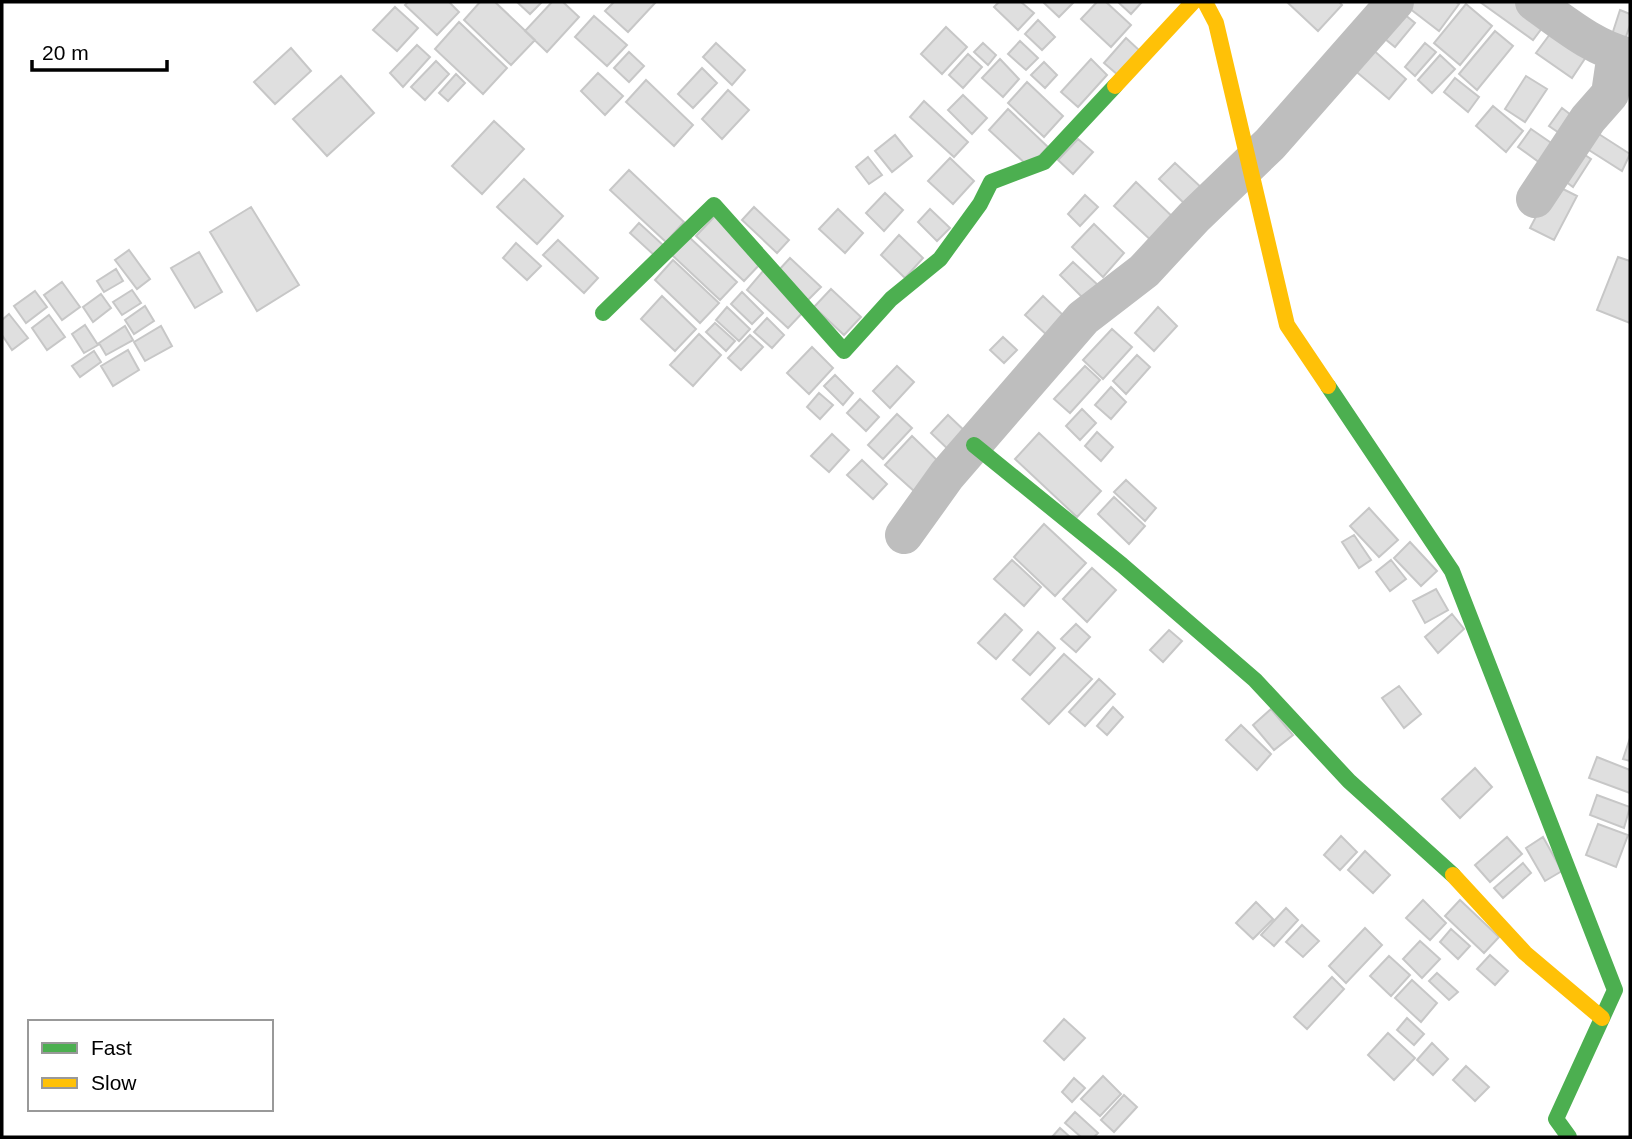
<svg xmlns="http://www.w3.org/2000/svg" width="1632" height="1139" font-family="Helvetica,sans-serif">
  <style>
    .building { fill: #dfdfdf; stroke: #c7c7c7; stroke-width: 2 }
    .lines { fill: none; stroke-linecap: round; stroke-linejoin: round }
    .street { stroke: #bebebe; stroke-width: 38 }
    .fast { stroke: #4caf50; stroke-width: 16 }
    .slow { stroke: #ffc107; stroke-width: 16 }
  </style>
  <rect width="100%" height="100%" fill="#fff"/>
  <!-- building -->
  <path class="building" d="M408,2H449L459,12L437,35L405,5Z
    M480,2H495L535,40L511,65L464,20Z
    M517,2H542L530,14Z
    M552,2H563L579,17L547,52L525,31Z
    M614,2H654L655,3L628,32L605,11Z
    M999,2H1021L1034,13L1018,30L994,7Z
    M1043,2H1074L1059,17Z
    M1097,2H1106L1131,25L1111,47L1081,19Z
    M1118,2H1142L1131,14Z
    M1287,2H1339L1342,5L1318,31Z
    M1408,2H1456L1459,4L1439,31L1405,5Z
    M1480,2H1524L1548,20L1533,40Z
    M1466,4L1492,26L1460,65L1434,43Z
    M395,7L418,28L397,51L373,30Z
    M1399,10L1415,23L1395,47L1379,34Z
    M1620,10L1630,14V25L1622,48L1609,44Z
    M594,16L627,45L607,66L575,37Z
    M1038,20L1055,37L1042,50L1025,34Z
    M459,22L507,68L483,94L435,49Z
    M946,27L967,47L942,74L921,54Z
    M1553,30L1588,54L1572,78L1536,53Z
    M1495,31L1513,46L1477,90L1459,74Z
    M1126,38L1140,51L1118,75L1104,63Z
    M1020,41L1038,58L1026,70L1008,54Z
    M716,43L745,70L732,85L703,57Z
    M983,43L996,55L988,65L974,52Z
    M1425,43L1436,52L1415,76L1405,67Z
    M417,45L430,57L403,87L390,73Z
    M291,48L311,71L275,104L254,82Z
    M1371,48L1406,79L1389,99L1353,69Z
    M629,52L644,66L629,82L614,68Z
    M968,54L982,67L963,88L949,75Z
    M1440,55L1455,69L1432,93L1418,80Z
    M1000,59L1019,79L1003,97L982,78Z
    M1091,59L1107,75L1078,107L1061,92Z
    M436,61L449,74L425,100L411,87Z
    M1044,62L1057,75L1045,88L1031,75Z
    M702,68L717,83L693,108L678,94Z
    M598,73L623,96L605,115L581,91Z
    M456,74L465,83L448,101L439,93Z
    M341,76L374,113L327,156L293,119Z
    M1526,76L1547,89L1525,122L1505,109Z
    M1455,78L1479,97L1468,112L1444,92Z
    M646,80L693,125L674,146L626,102Z
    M1027,82L1063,116L1044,137L1008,103Z
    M728,90L749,110L722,139L702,119Z
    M963,95L987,118L972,134L948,110Z
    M924,101L968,142L954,157L910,117Z
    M1493,106L1523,131L1506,152L1476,126Z
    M1562,108L1580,122L1568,139L1549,126Z
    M1008,109L1048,147L1029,167L989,130Z
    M494,121L524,149L482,194L452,166Z
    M1531,129L1560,149L1547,168L1518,147Z
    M1591,129L1630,154L1622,171L1581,145Z
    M895,135L912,156L892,172L875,151Z
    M1078,139L1093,152L1073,174L1058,160Z
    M1579,151L1591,159L1573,187L1561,178Z
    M868,157L882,175L869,184L856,167Z
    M950,158L974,181L953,204L928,181Z
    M1175,163L1204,190L1188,207L1159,179Z
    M629,170L684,222L666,242L610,190Z
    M524,179L563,216L537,244L497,207Z
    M1136,182L1176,220L1154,243L1114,206Z
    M1553,184L1577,196L1554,240L1530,228Z
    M885,193L903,210L884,231L866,213Z
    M1085,195L1098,207L1080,226L1068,214Z
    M251,207L299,285L257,311L210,232Z
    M754,207L789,240L777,253L742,220Z
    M838,209L863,233L845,253L819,229Z
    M930,209L950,228L937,241L918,222Z
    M715,216L763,261L744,281L696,236Z
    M639,223L663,245L654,255L630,233Z
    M1094,224L1124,253L1103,277L1072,247Z
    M899,235L923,258L905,278L881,255Z
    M689,237L737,282L720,300L672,255Z
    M558,240L598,278L584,293L543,255Z
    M516,243L541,266L527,280L503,258Z
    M129,250L150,279L137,289L115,260Z
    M199,252L222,292L195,308L171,268Z
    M1618,257L1630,261V323L1597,310Z
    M790,258L821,287L808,300L778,271Z
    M673,260L719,303L700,323L655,280Z
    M1073,262L1099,286L1085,300L1060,275Z
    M116,269L123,281L104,292L97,281Z
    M764,270L806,309L788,328L747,290Z
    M62,282L80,307L62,320L44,295Z
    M831,289L861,317L844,335L814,307Z
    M132,290L141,303L122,315L113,302Z
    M35,291L47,307L26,323L14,306Z
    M742,292L763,313L752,324L731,304Z
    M101,294L111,308L93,322L83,307Z
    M662,296L696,329L675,351L641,319Z
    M1043,296L1065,317L1048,336L1025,315Z
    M145,306L154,321L134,334L125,320Z
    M727,307L750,329L739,341L716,320Z
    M1158,307L1177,326L1154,351L1135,333Z
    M9,314L28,338L12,350L2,335V320Z
    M49,315L65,337L47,350L32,328Z
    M767,318L784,335L772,348L754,332Z
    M715,323L735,341L726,351L706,332Z
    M85,325L98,345L84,353L72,334Z
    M125,326L133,340L106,355L99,343Z
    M161,326L172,346L145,361L134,342Z
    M1112,329L1132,347L1103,379L1083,360Z
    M699,334L721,355L693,386L670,365Z
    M750,335L763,347L741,370L728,358Z
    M1003,337L1017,350L1004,363L990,350Z
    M812,347L833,368L809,394L787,373Z
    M128,350L139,370L113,386L101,366Z
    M94,351L101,362L80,377L72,366Z
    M1137,355L1150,367L1126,394L1113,381Z
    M897,366L914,382L890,408L873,391Z
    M1085,366L1100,380L1070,413L1054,399Z
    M835,375L853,393L843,405L824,386Z
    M1111,387L1126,402L1111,419L1095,405Z
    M819,393L833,405L820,419L807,407Z
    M860,399L879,417L866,431L847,413Z
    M1082,409L1096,423L1080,440L1066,426Z
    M897,414L912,428L883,459L868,445Z
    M948,415L968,434L951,452L931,433Z
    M1097,432L1113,447L1101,461L1085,446Z
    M1039,433L1101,491L1077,517L1015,459Z
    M832,434L849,450L829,472L811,456Z
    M912,436L940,463L914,491L885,465Z
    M862,460L887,484L873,499L847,475Z
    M1126,480L1156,508L1145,521L1114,492Z
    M1114,497L1145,526L1129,544L1098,514Z
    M1369,508L1398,540L1379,557L1350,526Z
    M1044,524L1086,563L1055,596L1014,557Z
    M1354,535L1371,560L1359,568L1342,542Z
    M1410,542L1437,571L1421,586L1394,558Z
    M1012,560L1041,587L1024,606L994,579Z
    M1391,560L1406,579L1390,591L1376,572Z
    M1092,568L1116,590L1087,622L1063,599Z
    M1436,589L1448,610L1425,623L1413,601Z
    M1005,614L1022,630L996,659L978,643Z
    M1452,614L1464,629L1438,653L1425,637Z
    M1076,624L1090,637L1076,652L1061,639Z
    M1169,630L1182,641L1163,662L1150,650Z
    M1038,632L1055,648L1030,675L1013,660Z
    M1064,654L1092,679L1049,724L1022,699Z
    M1099,679L1115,694L1085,726L1069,712Z
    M1399,686L1421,714L1404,728L1382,698Z
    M1113,707L1123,717L1107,735L1097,726Z
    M1271,709L1293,735L1274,750L1253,725Z
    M1241,725L1271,754L1257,770L1226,740Z
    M1630,738V761L1623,759Z
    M1597,757L1630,770V793L1589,778Z
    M1475,768L1492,787L1460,818L1442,799Z
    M1597,795L1630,807L1624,828L1590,815Z
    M1598,824L1628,835L1616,867L1586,855Z
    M1341,836L1357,852L1340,870L1324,855Z
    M1507,837L1522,854L1490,882L1475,865Z
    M1543,837L1562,871L1545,881L1526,848Z
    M1365,851L1390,875L1373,893L1348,870Z
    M1523,863L1531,873L1503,898L1494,888Z
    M1423,900L1446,923L1430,940L1406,918Z
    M1460,900L1499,937L1484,953L1445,916Z
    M1256,902L1273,919L1253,939L1236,923Z
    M1286,908L1298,920L1274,946L1261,935Z
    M1302,925L1319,941L1303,957L1286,942Z
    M1365,928L1382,945L1346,983L1329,966Z
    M1451,929L1470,946L1458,959L1440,942Z
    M1420,941L1440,959L1422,978L1403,959Z
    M1490,955L1508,971L1495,985L1477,969Z
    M1389,956L1410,975L1391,996L1370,976Z
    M1437,973L1458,992L1449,1000L1429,981Z
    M1332,977L1344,989L1307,1029L1294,1017Z
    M1412,980L1437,1003L1421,1022L1395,998Z
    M1407,1018L1424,1034L1414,1045L1397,1030Z
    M1064,1019L1085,1038L1064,1060L1044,1041Z
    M1388,1033L1415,1058L1394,1080L1368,1055Z
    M1432,1043L1448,1059L1433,1075L1417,1060Z
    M1466,1066L1489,1087L1475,1101L1453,1080Z
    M1103,1076L1121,1094L1100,1116L1081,1099Z
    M1074,1078L1085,1088L1072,1102L1062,1092Z
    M1124,1095L1137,1107L1114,1132L1101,1120Z
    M1075,1112L1098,1133L1094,1137H1081L1065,1123Z
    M1060,1128L1070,1137H1052Z"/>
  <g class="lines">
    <!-- street -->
    <path class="street" d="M1534,2C1565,24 1593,48 1630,57
      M1535,199L1588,119L1610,94L1616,53
      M904,535L947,475L1083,318L1144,271L1194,217L1270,144L1395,2"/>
    <!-- fast -->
    <path class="fast" d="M603,313L714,205L844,351L891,299L940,259L980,204L991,182L1044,162L1115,86
      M1328,386L1452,571L1615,990L1556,1119L1569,1137
      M974,445L1122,565L1255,680L1349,781L1453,875"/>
    <!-- slow -->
    <path class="slow" d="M1205,2L1216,23L1287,325L1328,386
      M1115,86L1193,2
      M1453,875L1525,953L1602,1018"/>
  </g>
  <!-- border -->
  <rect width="1632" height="1139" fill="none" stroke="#000000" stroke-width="7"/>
  <!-- legend -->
  <rect x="28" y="1020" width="245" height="91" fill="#ffffff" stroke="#999999" stroke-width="2"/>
  <rect x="42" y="1043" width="35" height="10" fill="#4caf50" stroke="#999999" stroke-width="2"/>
  <text x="91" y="1055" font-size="21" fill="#000000">Fast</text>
  <rect x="42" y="1078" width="35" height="10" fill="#ffc107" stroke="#999999" stroke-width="2"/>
  <text x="91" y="1090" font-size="21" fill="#000000">Slow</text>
  <!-- scale -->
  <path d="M32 60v10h135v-10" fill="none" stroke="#000000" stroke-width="3.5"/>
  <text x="42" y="60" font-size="21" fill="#000000" stroke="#ffffff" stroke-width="5" paint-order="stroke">20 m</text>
</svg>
